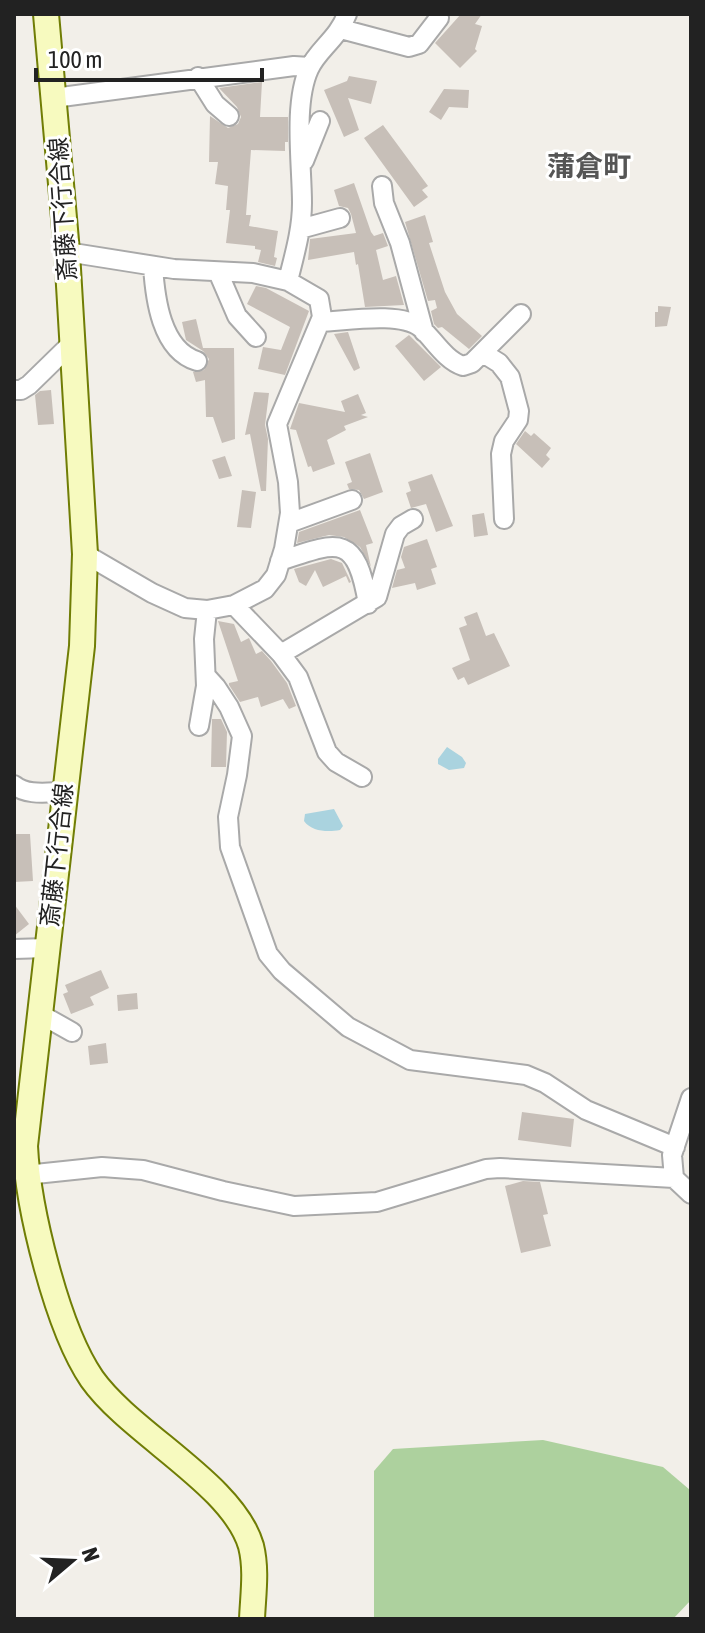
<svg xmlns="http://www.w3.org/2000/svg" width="705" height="1633" font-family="'Asap Condensed','Noto Sans JP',sans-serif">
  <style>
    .forest { fill: #add19e }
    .water { fill: #aad3df }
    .building { fill: #c7bfb8 }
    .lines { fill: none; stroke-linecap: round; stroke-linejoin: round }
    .minor-casing { stroke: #a9a9a9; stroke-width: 22 }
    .secondary-casing { stroke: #707d05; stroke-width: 28 }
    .minor { stroke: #fff; stroke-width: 18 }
    .secondary { stroke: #f7fabf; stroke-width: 24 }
    .labels { text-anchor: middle; stroke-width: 6; stroke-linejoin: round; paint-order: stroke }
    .street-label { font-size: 24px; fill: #222; stroke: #fff }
    .quarter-label { font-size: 28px; font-weight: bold; fill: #555; stroke: #fff }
  </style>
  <rect width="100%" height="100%" fill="#f2efe9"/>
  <!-- forest -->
  <path class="forest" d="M543,1440L663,1467L690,1490L691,1600L673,1619H374V1471L393,1449Z"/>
  <!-- water -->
  <path class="water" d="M447,747L462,757L466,763L464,768L449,770L438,764V759Z
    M334,809L343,826L340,830C328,832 312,832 304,821L305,814Z"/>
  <!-- building -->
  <path class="building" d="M461,14H482L475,24L482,26L475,49L477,51L460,68L435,43Z
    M349,76L377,81L371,104L348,98L359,130L344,137L324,90L347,81Z
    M262,82L260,117H288V142H285V151L251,150L246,215H251L249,226L278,231L274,257L277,258L275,266L258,262L261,250L255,249V246L226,243L230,210H226L228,186L215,184L218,162H209L210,116L228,128L238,124L241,117L237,107L219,88Z
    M444,89L469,90L468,108L449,107L441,120L429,112Z
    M383,125L428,186L422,190L428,197L414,207L364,138Z
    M354,183L371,232L374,236L383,233L388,246L376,250L383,280L396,276L404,305L365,307L358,264L356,265L354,252L308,260L310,239L356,233L351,214L348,208L339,206L334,190Z
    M425,215L433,242L429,243L445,292L457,314L482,336L469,349L442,327L438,328L434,324L431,311L437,308L435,300L428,301L405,222Z
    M256,286L266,288L309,311L285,375L258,369L263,347L281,350L290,327L247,304Z
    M658,306L671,307L667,326L655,327V312H658Z
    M196,319L203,348H234L235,439L222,443L213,417H206L205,380L196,382L193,372L204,370L209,359L203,351L186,340L182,322Z
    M348,332L360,368L354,371L334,334Z
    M409,335L441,367L424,381L395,346Z
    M51,390L54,424L38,425L35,395L40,391Z
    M254,392L269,393L265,425L268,439L266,491H261L250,434L245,435Z
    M358,394L366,413L361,415L368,417L344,426L346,430L327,440L335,464L313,472L311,466L308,467L296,430L290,429L299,403L345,412L341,401Z
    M525,431L531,436L534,433L551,448L546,455L550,459L542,468L516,444Z
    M370,453L383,492L364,499L359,490L349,489L347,484L352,482L345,462Z
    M225,456L232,476L219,479L212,460Z
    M432,474L453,526L436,532L426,504L411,508L406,493L411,491L408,482Z
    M242,490L256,492L251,528L237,527Z
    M360,510L373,543L366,545L371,567L360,547L344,537L329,535L297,543L299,532Z
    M484,513L488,535L474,537L472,515Z
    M427,539L437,567L431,569L436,584L417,590L415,583L392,588L397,570L405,568L401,557L404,547Z
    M331,559L342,563L351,582L349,583L346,576L323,587L315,570L306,586L299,582L294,569Z
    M477,612L486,636L494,633L510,666L468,685L464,677L458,680L452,668L470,660L459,628L467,625L464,617Z
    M218,621L234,624L241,642L249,638L256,654L262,651L271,661L287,683L296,706L289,709L283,699L261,707L258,697L240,702L229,685V683L238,681Z
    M212,719H221L227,732L226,767H211Z
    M14,834H30L33,881L14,882Z
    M14,904L29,924L14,936Z
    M101,970L109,988L90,997L94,1005L71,1014L63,994L68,992L65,985Z
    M137,993L138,1009L118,1011L117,995Z
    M106,1043L108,1063L90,1065L88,1046Z
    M522,1112L574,1119L571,1147L518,1140Z
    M523,1181L540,1182L548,1214L543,1215L551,1246L521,1253L505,1186Z"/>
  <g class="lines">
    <!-- minor casing -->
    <g class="minor-casing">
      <path id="minor" d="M341,29L409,47L419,44L439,18
        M198,77L215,104L229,116
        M54,98L294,66L310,67
        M304,161L320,121
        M382,186L384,203L400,243L424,332
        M300,229L340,218
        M67,252L174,269L253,273L288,281C294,256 302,230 302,203C302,165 293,104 309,69C318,49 338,39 347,14
        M153,266C155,298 161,350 197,361
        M218,272L237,316L256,337
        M321,322C346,321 401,311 421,328C434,340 445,360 463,366L472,363L521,314
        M483,353L499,363L510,377L519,411L518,420L504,441L501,454L504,519
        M14,390H21L29,385L72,343
        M289,523L352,500
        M85,554L152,593L185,608L207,610L234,605L265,589L276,575L284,549L290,513L288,482L277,424L322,317L319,299L288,281
        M280,561C339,541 356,533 368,604
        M234,605L281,654L377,597L395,534L401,526L413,519
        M281,654L298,677L327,752L336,762L362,777
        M206,676L216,687L229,707L242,736L237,775L228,817L230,847L268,954L282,971L348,1027L410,1060L526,1075L545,1083L586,1110L675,1147
        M199,726L206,686L204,639L207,610
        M14,785C27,796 48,792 64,792
        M14,949L47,948
        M40,1014L72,1032
        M26,1175L102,1167L143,1170L223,1191L294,1206L377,1202L486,1169L500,1168L674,1178L691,1194
        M674,1178L672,1155L691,1098"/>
    </g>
    <!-- secondary casing -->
    <g class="secondary-casing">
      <path id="secondary" d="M46,14L67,252L85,554L82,646L25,1146C28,1208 57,1328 92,1379C131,1434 233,1484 251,1546C257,1570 253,1595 252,1619"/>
    </g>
    <!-- minor -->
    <use href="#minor" class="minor"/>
    <!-- secondary -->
    <use href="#secondary" class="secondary"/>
  </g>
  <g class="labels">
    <!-- street labels -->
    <g class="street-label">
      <text transform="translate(63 209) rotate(-94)" y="8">斎藤下行合線</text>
      <text transform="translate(57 855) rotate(-84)" y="8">斎藤下行合線</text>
    </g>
    <!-- quarter labels -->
    <g class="quarter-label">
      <text x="589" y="176">蒲倉町</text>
    </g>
  </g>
  <!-- border -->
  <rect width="705" height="1633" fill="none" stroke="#222222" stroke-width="32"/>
  <!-- north arrow -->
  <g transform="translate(72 1561) rotate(71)" stroke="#ffffff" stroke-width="6" paint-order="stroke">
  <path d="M0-6L14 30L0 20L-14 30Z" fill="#222222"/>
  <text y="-12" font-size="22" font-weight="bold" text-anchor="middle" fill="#222222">N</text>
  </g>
  <!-- scale -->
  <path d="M36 68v12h226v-12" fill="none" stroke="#222222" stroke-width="4"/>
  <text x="48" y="68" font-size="24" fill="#222222" stroke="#ffffff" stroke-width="6" paint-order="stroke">100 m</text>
</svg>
